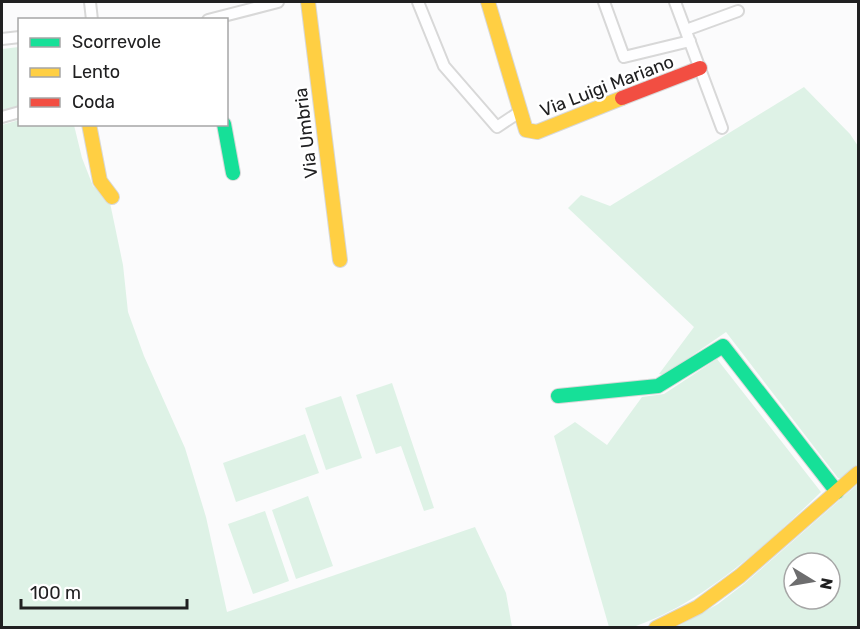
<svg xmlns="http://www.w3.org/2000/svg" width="860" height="629" font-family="Rubik,sans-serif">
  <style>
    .green { fill: #def2e6; fill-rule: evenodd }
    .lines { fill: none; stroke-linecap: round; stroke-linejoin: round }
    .street-casing { stroke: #d8d8d8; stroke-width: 14 }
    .fast-casing { stroke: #d8d8d8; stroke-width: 16 }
    .slow-casing { stroke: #d8d8d8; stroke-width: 16 }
    .jam-casing { stroke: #d8d8d8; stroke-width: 16 }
    .street { stroke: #fefeff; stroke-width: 10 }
    .fast { stroke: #16e098; stroke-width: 14 }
    .slow { stroke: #ffcf43; stroke-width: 14 }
    .jam { stroke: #f24e42; stroke-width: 14 }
    .labels { text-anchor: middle; stroke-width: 5; stroke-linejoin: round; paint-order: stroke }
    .street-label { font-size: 18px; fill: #202021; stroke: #fff }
  </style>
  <rect width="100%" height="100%" fill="#fbfbfc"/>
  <!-- green -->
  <path class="green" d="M19,47V107L2,113V49Z
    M804,87L850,134L858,146V464L841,478H838L726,332L664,375L659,374L694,327L568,208L581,195L610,206Z
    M19,120L20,124L74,125L82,158L93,186L109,198L123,265L128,312L144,356L185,448L206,517L227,612L475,527L506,593L512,627L2,628V125Z
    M717,359L821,492C768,543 705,602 636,626C628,629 617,628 609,627L554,436L575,422L607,445L642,397L664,394Z
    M392,383L434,508L424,511L401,446L376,454L356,395Z
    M341,396L362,458L326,470L305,408Z
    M305,434L319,473L236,502L223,463Z
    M858,484V627L675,628L718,604L744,584ZM794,563H830V599H794Z
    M308,496L333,566L296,579L272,510Z
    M265,511L289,581L253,594L228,524Z"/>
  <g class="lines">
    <!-- street casing -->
    <g class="street-casing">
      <path id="street" d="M90,2L92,20
        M418,2L444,66L497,127L521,111
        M604,2L624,57L690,41
        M675,2L722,128
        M208,20L278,2
        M686,30L738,11
        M2,39L20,37
        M2,117L20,112"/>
    </g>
    <!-- fast casing -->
    <g class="fast-casing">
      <path id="fast" d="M224,124L233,173
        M558,396L658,386L723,346L837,492"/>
    </g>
    <!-- slow casing -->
    <g class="slow-casing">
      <path id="slow" d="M308,2L340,260
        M488,2L526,130L537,132L622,98
        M89,124L100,181L112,197
        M656,628L698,607L740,576L858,473"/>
    </g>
    <!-- jam casing -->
    <g class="jam-casing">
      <path id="jam" d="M622,98L700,68"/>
    </g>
    <!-- street -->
    <use href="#street" class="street"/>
    <!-- fast -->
    <use href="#fast" class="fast"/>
    <!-- slow -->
    <use href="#slow" class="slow"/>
    <!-- jam -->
    <use href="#jam" class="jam"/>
  </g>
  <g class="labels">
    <!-- street labels -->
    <g class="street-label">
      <text transform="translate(607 86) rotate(-21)" y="6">Via Luigi Mariano</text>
      <text transform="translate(306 133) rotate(-97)" y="6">Via Umbria</text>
    </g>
  </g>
  <!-- border -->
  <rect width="860" height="629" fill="none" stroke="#202021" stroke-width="6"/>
  <!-- legend -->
  <rect x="18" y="18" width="210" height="108" fill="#ffffff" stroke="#a6a6a6" stroke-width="1.5"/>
  <rect x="30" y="38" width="30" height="9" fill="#16e098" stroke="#a6a6a6" stroke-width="1.5"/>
  <text x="72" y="48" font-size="18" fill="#202021">Scorrevole</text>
  <rect x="30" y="68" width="30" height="9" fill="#ffcf43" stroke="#a6a6a6" stroke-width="1.5"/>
  <text x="72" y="78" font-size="18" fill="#202021">Lento</text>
  <rect x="30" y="98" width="30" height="9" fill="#f24e42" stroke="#a6a6a6" stroke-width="1.5"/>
  <text x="72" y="108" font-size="18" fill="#202021">Coda</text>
  <!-- north arrow -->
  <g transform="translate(812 581) rotate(101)"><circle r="28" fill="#ffffff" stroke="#a6a6a6" stroke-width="1.5"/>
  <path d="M0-4.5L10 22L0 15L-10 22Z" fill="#6d6d6e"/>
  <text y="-9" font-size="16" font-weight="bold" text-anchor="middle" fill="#202021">N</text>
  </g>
  <!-- scale -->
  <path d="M21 599v9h166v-9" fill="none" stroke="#202021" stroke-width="3"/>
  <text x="30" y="599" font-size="18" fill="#202021" stroke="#ffffff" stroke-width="4.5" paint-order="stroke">100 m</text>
</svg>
